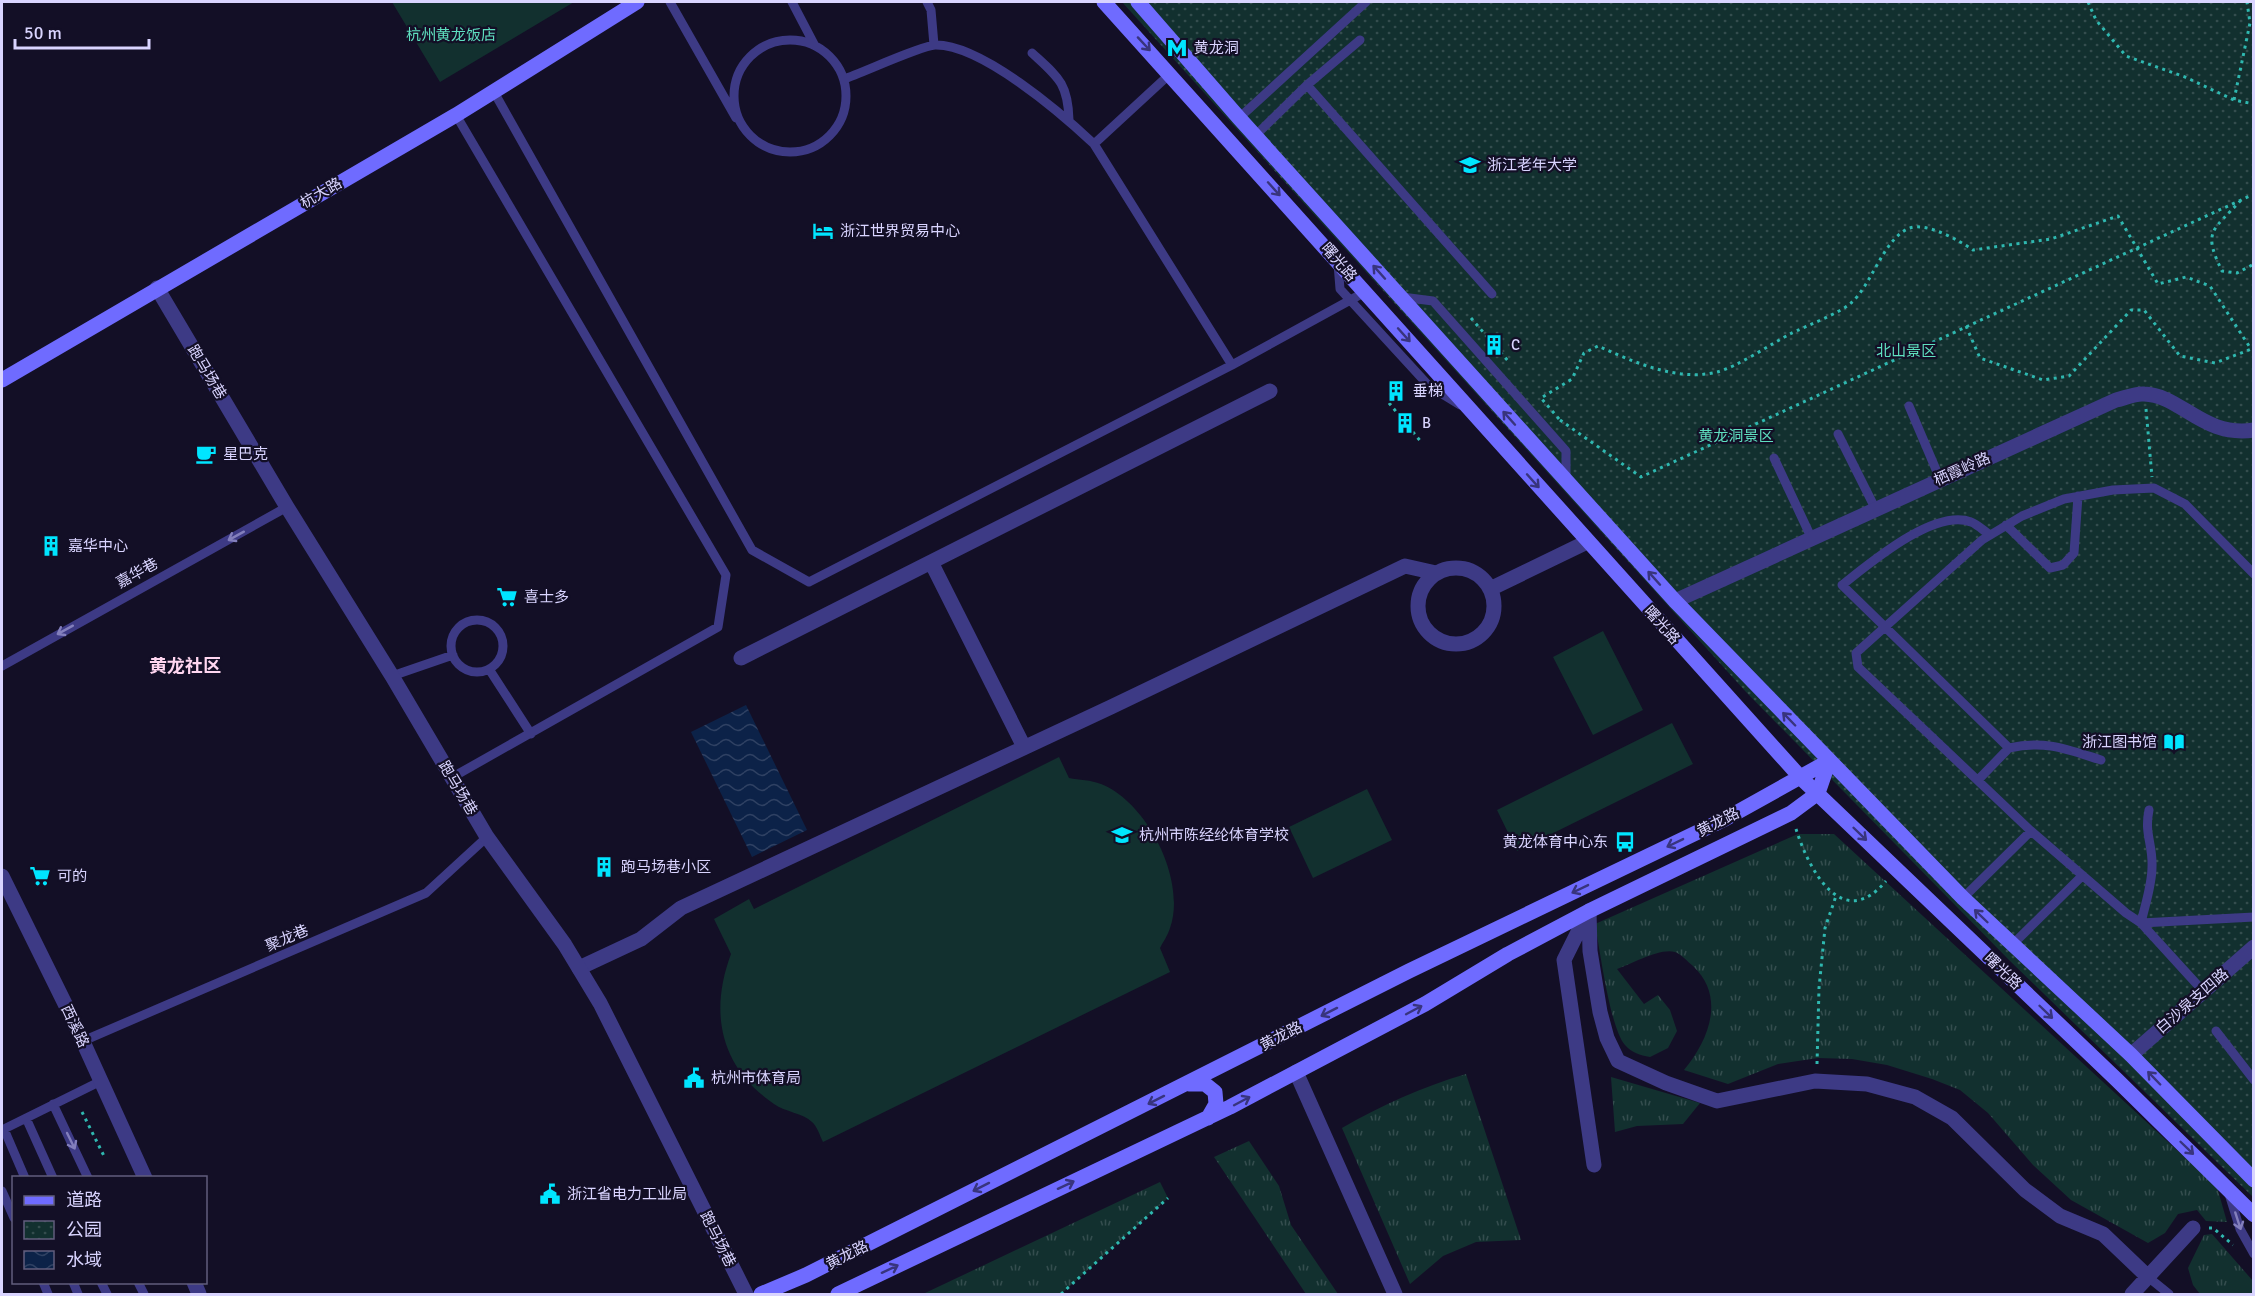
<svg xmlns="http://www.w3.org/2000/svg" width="2255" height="1296" font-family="Signika,'Noto Sans SC',sans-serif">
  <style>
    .grass { fill: url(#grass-tufts) }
    .park { fill: url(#park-dots) }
    .garden { fill: #12302f }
    .water { fill: url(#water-waves) }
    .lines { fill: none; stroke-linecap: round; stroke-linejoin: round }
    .path { stroke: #2fb8b0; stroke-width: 3; stroke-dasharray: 3 4.5; stroke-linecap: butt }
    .service { stroke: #3d3a85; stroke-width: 9 }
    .pedestrian { stroke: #3d3a85; stroke-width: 15 }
    .minor { stroke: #3d3a85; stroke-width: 15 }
    .tertiary { stroke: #3d3a85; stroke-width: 15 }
    .secondary { stroke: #6f6bff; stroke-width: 15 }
    .oneway { stroke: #38347d }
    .oneway2 { stroke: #837fbc }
    .labels { text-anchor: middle; stroke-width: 4.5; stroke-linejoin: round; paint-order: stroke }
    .park-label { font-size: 15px; fill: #5fe0c0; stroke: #130f26 }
    .poi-label { font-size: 15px; fill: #d9d4ff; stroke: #130f26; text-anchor: start }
    .street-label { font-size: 15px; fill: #d9d4ff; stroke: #130f26 }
    .quarter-label { font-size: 18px; font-weight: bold; fill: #ffd6f0; stroke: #130f26 }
  </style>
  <defs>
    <pattern id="grass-tufts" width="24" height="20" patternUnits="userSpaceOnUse" patternTransform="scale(1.5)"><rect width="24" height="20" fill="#12302f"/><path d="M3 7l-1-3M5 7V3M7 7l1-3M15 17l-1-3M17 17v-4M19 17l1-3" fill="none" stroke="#344d4e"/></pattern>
    <pattern id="park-dots" width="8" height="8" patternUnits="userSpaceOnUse" patternTransform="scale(1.5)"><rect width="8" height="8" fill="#12302f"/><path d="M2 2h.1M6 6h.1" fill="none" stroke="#344d4e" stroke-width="1.8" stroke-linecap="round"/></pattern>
    <pattern id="water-waves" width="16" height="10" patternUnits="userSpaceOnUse" patternTransform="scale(1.5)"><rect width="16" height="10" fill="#0c2248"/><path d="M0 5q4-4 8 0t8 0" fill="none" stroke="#2f4163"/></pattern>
  </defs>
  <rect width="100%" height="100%" fill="#130f26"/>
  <!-- grass -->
  <path class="grass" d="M1798,834H1834L2217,1187L2227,1222L2206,1221L2197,1210L2178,1214L2165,1233L2148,1243L2071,1200L2033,1165L1988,1113L1960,1090L1932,1079L1887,1065L1852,1059L1818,1058L1778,1064L1728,1084L1684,1070C1709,1040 1726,997 1693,966C1688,962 1681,954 1675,952C1658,948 1633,964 1617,969L1644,1004L1658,995L1670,1010L1677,1031L1668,1048L1650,1057C1640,1055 1632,1053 1625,1045C1610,1028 1600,950 1595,924Z
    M1466,1074L1521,1240L1476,1242L1443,1256L1410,1284L1342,1128C1382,1105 1422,1087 1466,1074Z
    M1611,1077L1700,1103L1683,1124L1637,1126L1615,1132Z
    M1249,1141L1279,1186L1291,1225L1338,1294H1306L1214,1157Z
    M1160,1182L1168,1198L1061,1294H923Z
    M2212,1234L2253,1281V1294H2200L2193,1285L2188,1268L2204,1235Z"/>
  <!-- park -->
  <path class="park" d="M1122,2H2253V1197L2010,961L1746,692Z"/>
  <!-- garden -->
  <path class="garden" d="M392,2H574L440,82Z
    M1603,631L1643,710L1593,735L1553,657Z
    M1672,723L1693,764L1517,851L1497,810Z
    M1059,757L1069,778C1079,780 1091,780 1101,784C1147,802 1187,880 1170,928C1168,935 1163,942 1160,948L1170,972L823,1142C820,1136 817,1126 812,1122C803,1113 785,1112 774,1104C720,1067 709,1013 731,954L714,919L749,899L754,909Z
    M1367,789L1392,840L1313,878L1289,827Z"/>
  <!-- water -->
  <path class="water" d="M746,705L807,830L752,857L691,732Z"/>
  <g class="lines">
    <!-- path -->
    <path class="path" d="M2088,2L2096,20L2126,56L2185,77L2234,100L2254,104
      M2234,100L2250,23L2247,2
      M2241,200C2213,231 2202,230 2222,271L2237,273L2254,264
      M1471,318L1508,361
      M1966,326L1980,358L2043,380L2069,376L2131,310H2144L2180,356L2215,363L2254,348
      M1389,403L1422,443
      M2146,409L2152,477
      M1559,419L1541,398L1572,379L1584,353L1598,346C1634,362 1677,382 1717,372C1737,367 1771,344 1790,334C1806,326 1840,313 1851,303C1872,285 1884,237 1910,228C1927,222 1960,241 1973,250L2051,239L2118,216L2158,284L2186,277L2210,286L2251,349
      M1560,420L1641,477L2254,194
      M1796,829C1809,870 1842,933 1886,881
      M1817,1064L1819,988L1825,928L1836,896
      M82,1112L104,1156
      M2209,1228H2213L2233,1245
      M1061,1294L1168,1198"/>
    <!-- service -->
    <path class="service" d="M670,2L736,118
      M792,2L814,44
      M927,2L931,10L934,45
      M734 96a56 56 0 1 1 112 0a56 56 0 1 1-112 0Z
      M1032,53C1058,77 1068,83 1069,120
      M844,79C862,73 920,46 935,45C981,44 1061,113 1094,144
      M1307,85L1492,294
      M494,92L752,550L809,582L1232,365L1094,144L1171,73
      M1239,118L1366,2
      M1256,135L1307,85L1360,40
      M1338,264L1340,289L1429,386L1460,405
      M1402,297L1433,301L1566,451V481
      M1232,365L1365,292
      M1909,406L1940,479
      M1838,434L1875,508
      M1774,458L1811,537
      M2006,525L2050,568L2063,565L2074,553L2078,496
      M2254,574L2185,504L2154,488L2113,490L2064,499L2022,516L1982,540L1856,653L1858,667L2031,831L2126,913L2141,923L2254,917
      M451 646a26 26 0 1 1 52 0a26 26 0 1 1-52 0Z
      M2,666L287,507
      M489,669L531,734
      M392,676L453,655
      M2009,748C2046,740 2066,749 2101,760
      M451,778L718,627L726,575L456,115
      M1978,780L2009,748L1842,585C1869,564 1934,508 1971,522C1977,524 1984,531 1990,535
      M2149,810C2144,834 2153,844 2152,867C2152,885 2145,905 2141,923L2203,991
      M1963,898L2031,831
      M2012,945L2082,876
      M2216,1031L2254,1080
      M83,1041L426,893L487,837
      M53,1104L88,1178
      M26,1118L53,1178
      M4,1129L25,1178
      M2,1130L101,1081
      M2,1191L14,1218
      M2229,1194L2240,1229L2254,1254
      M2148,1277L2169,1294
      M43,1282L48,1294
      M73,1282L78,1294
      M101,1282L107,1294
      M138,1282L144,1294"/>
    <!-- pedestrian -->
    <path class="pedestrian" d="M1296,1072L1395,1294"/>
    <!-- minor -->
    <path class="minor" d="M932,564L1024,747
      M1418 606a38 38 0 1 1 76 0a38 38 0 1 1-76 0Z
      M1490,589L1587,542
      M1675,601L2116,400C2125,398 2136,393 2144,394C2181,395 2203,438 2254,430
      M741,658L1270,391
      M1589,911L1590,951L1600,1012L1607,1038L1618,1061L1666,1083L1717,1101L1815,1081L1867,1084L1915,1097L1952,1118L2025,1190L2060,1216L2103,1234L2148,1277
      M1588,912L1564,960L1594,1165
      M579,968L641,939L681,908L1111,707L1405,566L1436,573
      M2131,1055L2254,947
      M2132,1294L2193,1228"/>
    <!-- tertiary -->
    <path class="tertiary" d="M157,288L287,507L392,676L487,837L565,945L600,1003L746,1294
      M2,876L75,1024L145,1178
      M194,1282L199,1294"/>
    <!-- secondary -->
    <path class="secondary" d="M1104,2L1801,778L2117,1080L2254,1215
      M1138,2L1239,118L1675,601L1963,898L2131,1055L2254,1180
      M2,380L456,115L637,2
      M1189,1084H1205L1215,1092L1216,1104L1208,1118
      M761,1294L806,1275L1409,971L1725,819L1829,761
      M838,1294L1230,1107L1425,1004L1508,954L1589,911L1791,813L1818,793L1829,761"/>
  </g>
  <!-- one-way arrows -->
  <defs><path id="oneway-shaft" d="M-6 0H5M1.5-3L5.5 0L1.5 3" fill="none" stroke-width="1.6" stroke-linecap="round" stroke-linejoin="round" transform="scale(1.5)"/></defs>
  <g class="oneway">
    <use href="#oneway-shaft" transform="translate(1144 44) rotate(47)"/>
    <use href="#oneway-shaft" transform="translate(1274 189) rotate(48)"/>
    <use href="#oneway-shaft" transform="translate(1379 272) rotate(-132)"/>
    <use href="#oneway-shaft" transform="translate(1404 335) rotate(48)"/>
    <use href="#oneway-shaft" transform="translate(1509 418) rotate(-132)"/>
    <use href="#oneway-shaft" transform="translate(1533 481) rotate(48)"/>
    <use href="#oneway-shaft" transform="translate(1654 578) rotate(-132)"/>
    <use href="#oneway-shaft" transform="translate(1789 719) rotate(-134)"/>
    <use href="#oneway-shaft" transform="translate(1860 834) rotate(44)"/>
    <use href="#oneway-shaft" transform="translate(1675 843) rotate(154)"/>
    <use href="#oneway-shaft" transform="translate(1580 889) rotate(154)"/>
    <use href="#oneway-shaft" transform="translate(1981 916) rotate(-136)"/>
    <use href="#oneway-shaft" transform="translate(1414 1010) rotate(-28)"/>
    <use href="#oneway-shaft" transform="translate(1329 1012) rotate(153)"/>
    <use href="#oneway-shaft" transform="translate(2046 1012) rotate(44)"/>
    <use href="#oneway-shaft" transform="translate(2154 1078) rotate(-134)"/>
    <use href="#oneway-shaft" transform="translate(1156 1100) rotate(153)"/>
    <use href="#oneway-shaft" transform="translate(1242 1101) rotate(-28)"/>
    <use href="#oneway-shaft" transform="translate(2187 1148) rotate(44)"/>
    <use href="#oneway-shaft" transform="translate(1066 1185) rotate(-25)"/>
    <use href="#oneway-shaft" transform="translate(981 1187) rotate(153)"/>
    <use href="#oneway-shaft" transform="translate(890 1269) rotate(-25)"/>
  </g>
  <g class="oneway2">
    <use href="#oneway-shaft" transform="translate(236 536) rotate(151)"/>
    <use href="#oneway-shaft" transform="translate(65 630) rotate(151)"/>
    <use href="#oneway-shaft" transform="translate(71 1141) rotate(64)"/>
    <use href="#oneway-shaft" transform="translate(2238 1221) rotate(72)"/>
  </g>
  <!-- icons -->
  <defs>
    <g id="metro-bare" transform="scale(1.62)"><path d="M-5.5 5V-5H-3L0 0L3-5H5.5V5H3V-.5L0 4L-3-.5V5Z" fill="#00e5ff" stroke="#130f26" stroke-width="2.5" paint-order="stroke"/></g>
    <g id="university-bare" transform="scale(1.62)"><path d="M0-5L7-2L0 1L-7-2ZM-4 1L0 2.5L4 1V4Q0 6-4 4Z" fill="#00e5ff" stroke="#130f26" stroke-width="2.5" paint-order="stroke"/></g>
    <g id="hotel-bare" transform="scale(1.62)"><path d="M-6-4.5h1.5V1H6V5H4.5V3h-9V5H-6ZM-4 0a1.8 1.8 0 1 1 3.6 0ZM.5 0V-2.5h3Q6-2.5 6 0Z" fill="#00e5ff" stroke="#130f26" stroke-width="2.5" paint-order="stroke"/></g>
    <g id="building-bare" transform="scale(1.62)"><path d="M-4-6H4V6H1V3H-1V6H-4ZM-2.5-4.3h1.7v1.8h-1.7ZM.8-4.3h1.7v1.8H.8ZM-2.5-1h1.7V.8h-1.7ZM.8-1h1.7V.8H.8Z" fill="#00e5ff" stroke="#130f26" stroke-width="2.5" paint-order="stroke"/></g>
    <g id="cafe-bare" transform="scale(1.62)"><path d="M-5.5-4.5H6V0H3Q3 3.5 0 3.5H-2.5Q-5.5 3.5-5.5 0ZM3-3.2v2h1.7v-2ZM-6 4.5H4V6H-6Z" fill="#00e5ff" stroke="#130f26" stroke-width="2.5" paint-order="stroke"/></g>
    <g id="supermarket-bare" transform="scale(1.62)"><path d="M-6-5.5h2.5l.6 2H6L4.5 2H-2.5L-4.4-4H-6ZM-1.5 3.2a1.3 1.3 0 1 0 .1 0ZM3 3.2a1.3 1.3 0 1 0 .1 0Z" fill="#00e5ff" stroke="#130f26" stroke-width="2.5" paint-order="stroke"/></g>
    <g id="library-bare" transform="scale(1.62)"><path d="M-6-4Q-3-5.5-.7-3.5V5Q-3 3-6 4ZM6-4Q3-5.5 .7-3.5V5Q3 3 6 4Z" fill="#00e5ff" stroke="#130f26" stroke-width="2.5" paint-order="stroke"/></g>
    <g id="bus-bare" transform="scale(1.62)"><path d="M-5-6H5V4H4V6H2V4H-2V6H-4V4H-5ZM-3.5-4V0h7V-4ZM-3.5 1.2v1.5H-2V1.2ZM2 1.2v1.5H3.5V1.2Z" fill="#00e5ff" stroke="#130f26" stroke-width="2.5" paint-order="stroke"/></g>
    <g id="civic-bare" transform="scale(1.62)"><path d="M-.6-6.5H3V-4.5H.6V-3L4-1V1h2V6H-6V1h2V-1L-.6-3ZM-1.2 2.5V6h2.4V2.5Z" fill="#00e5ff" stroke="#130f26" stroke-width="2.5" paint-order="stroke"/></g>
  </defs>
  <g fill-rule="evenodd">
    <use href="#metro-bare" x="1177" y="48"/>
    <use href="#university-bare" x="1470" y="165"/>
    <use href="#hotel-bare" x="823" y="231"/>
    <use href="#building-bare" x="1494" y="345"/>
    <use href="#building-bare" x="1396" y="391"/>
    <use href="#building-bare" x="1405" y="423"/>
    <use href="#cafe-bare" x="206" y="454"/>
    <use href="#building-bare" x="51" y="546"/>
    <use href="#supermarket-bare" x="507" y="597"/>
    <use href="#library-bare" x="2174" y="742"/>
    <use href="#university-bare" x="1122" y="835"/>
    <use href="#bus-bare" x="1625" y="842"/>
    <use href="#building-bare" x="604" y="867"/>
    <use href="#supermarket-bare" x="40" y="876"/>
    <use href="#civic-bare" x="694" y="1078"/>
    <use href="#civic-bare" x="550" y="1194"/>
  </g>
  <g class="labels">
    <!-- park labels -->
    <g class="park-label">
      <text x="451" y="40">杭州黄龙饭店</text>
      <text x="1906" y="356">北山景区</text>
      <text x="1736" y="441">黄龙洞景区</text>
    </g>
    <!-- poi labels -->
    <g class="poi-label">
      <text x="1194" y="53">黄龙洞</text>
      <text x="1487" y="170">浙江老年大学</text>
      <text x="840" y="236">浙江世界贸易中心</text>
      <text x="1511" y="350">C</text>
      <text x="1413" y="396">垂梯</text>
      <text x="1422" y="428">B</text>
      <text x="223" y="459">星巴克</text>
      <text x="68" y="551">嘉华中心</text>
      <text x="524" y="602">喜士多</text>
      <text x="2157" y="747" text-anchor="end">浙江图书馆</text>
      <text x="1139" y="840">杭州市陈经纶体育学校</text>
      <text x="1608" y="847" text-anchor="end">黄龙体育中心东</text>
      <text x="621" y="872">跑马场巷小区</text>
      <text x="57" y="881">可的</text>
      <text x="711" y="1083">杭州市体育局</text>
      <text x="567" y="1199">浙江省电力工业局</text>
    </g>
    <!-- street labels -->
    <g class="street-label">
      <text transform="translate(321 193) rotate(-30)" y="5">杭大路</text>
      <text transform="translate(1339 262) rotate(49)" y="5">曙光路</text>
      <text transform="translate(207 372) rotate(59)" y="5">跑马场巷</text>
      <text transform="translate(1962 469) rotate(-24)" y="5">栖霞岭路</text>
      <text transform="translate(137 573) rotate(-29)" y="5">嘉华巷</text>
      <text transform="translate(1662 625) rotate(48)" y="5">曙光路</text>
      <text transform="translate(458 788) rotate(59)" y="5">跑马场巷</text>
      <text transform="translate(1718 822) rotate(-27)" y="5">黄龙路</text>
      <text transform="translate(287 938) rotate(-23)" y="5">聚龙巷</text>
      <text transform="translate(2003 971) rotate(44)" y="5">曙光路</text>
      <text transform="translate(2192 1001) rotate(-41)" y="5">白沙泉支四路</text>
      <text transform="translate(75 1026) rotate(65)" y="5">西溪路</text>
      <text transform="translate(1281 1036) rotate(-27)" y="5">黄龙路</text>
      <text transform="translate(718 1239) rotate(63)" y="5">跑马场巷</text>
      <text transform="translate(847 1255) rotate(-27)" y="5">黄龙路</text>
    </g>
    <!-- quarter labels -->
    <g class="quarter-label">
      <text x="185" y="672">黄龙社区</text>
    </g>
  </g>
  <!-- border -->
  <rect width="2255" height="1296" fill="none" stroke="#d9d4ff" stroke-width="6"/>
  <!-- legend -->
  <rect x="12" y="1176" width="195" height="108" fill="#130f26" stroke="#625e7d" stroke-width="1.5"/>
  <rect x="24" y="1196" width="30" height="9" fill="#6f6bff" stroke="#625e7d" stroke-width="1.5"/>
  <text x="66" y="1206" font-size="18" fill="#d9d4ff">道路</text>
  <rect x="24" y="1221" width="30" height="18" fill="url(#park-dots)" stroke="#625e7d" stroke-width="1.5"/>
  <text x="66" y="1236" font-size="18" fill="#d9d4ff">公园</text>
  <rect x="24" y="1251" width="30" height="18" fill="url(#water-waves)" stroke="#625e7d" stroke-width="1.5"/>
  <text x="66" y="1266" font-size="18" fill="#d9d4ff">水域</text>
  <!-- scale -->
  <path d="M15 39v9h134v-9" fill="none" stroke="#d9d4ff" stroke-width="3"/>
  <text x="24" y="39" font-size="18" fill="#d9d4ff" stroke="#130f26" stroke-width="4.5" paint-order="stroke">50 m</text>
</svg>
